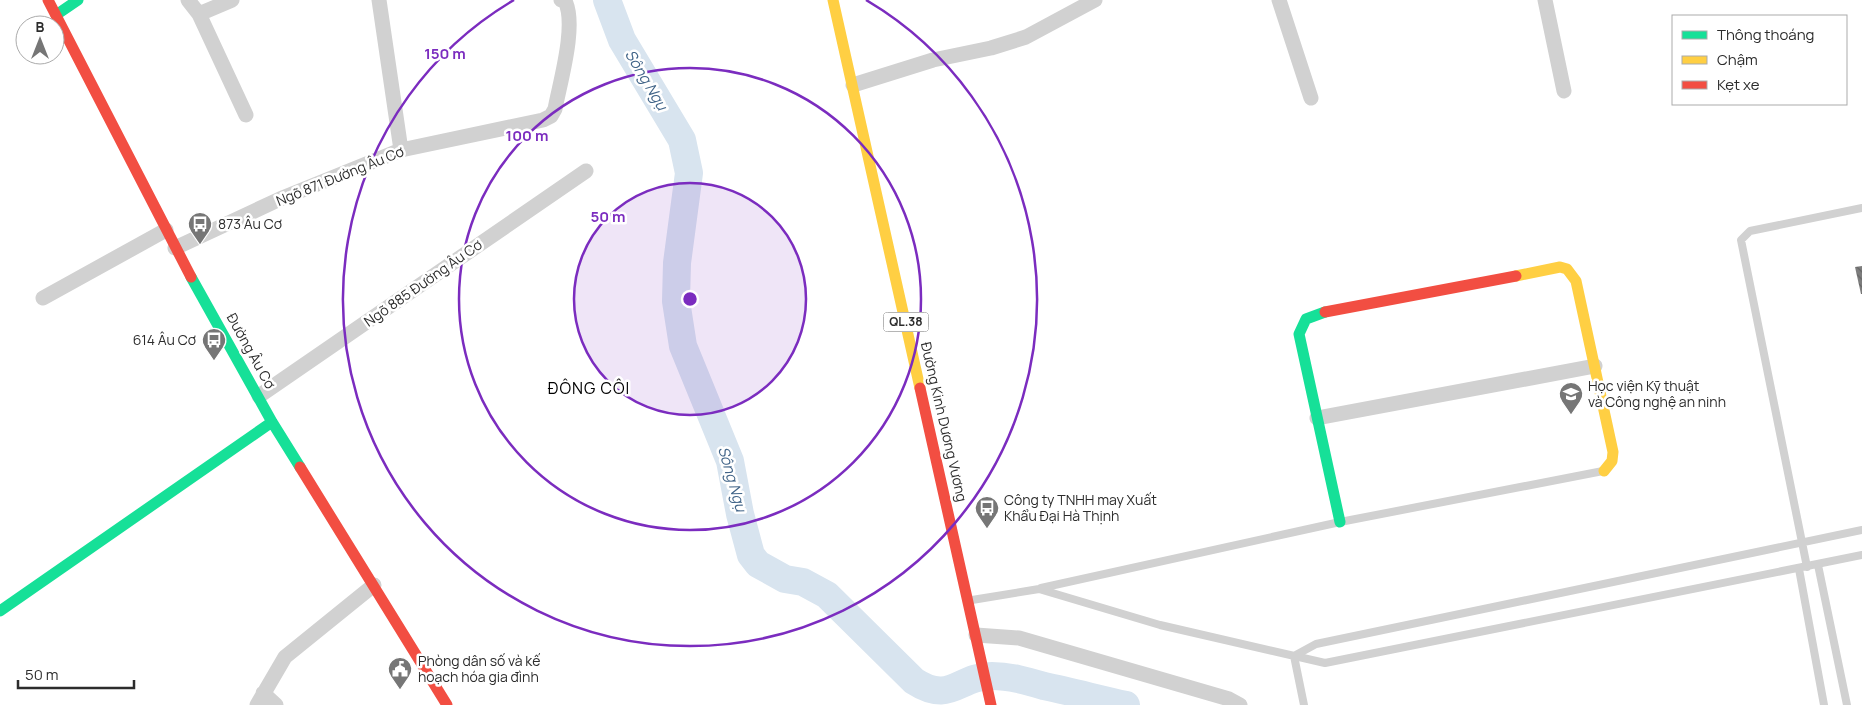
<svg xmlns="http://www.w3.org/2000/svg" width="1862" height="705" font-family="Manrope,sans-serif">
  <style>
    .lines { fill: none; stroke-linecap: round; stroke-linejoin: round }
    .river { stroke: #d8e4ef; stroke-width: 28 }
    .building { fill: url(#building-back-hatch) }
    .lane { stroke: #d1d1d1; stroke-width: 8 }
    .street { stroke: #d1d1d1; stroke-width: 15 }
    .fast { stroke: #16e098; stroke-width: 11 }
    .slow { stroke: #ffcf43; stroke-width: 11 }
    .jam { stroke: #f24e42; stroke-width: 11 }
    .ring { fill: none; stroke: #7b2cbf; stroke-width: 2.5 }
    .labels { text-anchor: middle; stroke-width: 5; stroke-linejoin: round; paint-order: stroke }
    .shield { fill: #fff; stroke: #6b6b6b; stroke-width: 1 }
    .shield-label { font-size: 12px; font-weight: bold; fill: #2c2c2c }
    .street-label { font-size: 14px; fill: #2c2c2c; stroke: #fff }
    .poi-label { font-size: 14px; fill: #2c2c2c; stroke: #fff; text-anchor: start }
    .water-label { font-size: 15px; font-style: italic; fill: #416488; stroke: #fff }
    .quarter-label { font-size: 16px; letter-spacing: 1px; fill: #000; stroke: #fff }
    .centre { fill: #7b2cbf; stroke: #fff; stroke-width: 2.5 }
    .ring-label { font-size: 15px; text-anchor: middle; font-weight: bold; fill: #7b2cbf; stroke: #fff; stroke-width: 5; stroke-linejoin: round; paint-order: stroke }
  </style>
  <defs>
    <pattern id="building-back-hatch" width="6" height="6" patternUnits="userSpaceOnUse" patternTransform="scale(1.25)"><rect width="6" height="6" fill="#7d7d7d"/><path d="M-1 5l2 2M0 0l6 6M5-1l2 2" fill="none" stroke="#676767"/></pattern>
  </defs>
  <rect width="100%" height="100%" fill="#fff"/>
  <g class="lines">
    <!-- river -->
    <path class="river" d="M607,0L622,40L682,140L689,173L677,263L676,301L683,346L730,461L740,514L751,555L758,564L785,579L803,582L827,595L914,681C951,705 958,676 992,676C1010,676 1027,681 1044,686C1072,692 1099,699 1126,705"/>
  </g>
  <!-- building -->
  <path class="building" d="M1862,266V294H1861L1855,267Z"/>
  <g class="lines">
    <!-- lane -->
    <path class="lane" d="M1818,565L1847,705
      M1807,567L1741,240L1750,231L1862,208
      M1799,569L1824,705
      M1041,588L1340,522L1603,471
      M972,600L1039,589L1160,625L1325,663L1862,555
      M1304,705L1294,656L1316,644L1862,530"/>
    <!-- street -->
    <path class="street" d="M188,0L199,14L232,0
      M379,0L401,150
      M1279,0L1311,98
      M1545,0L1564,91
      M199,14L246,115
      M853,85L933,60L991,48L1026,37L1095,0
      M175,248L280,199L401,150L543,120L551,116L555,109C560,82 577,25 565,1L561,0
      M43,298L166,230
      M259,396L586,171
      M1317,418L1595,366
      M976,635L1019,638L1229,699L1240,705
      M263,693L276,705
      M257,705L285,657L374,585"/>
    <!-- fast -->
    <path class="fast" d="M56,15L78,0
      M191,277L272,422L300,467
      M1325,312L1306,319L1299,334L1340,522
      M0,611L272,422"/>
    <!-- slow -->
    <path class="slow" d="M833,0L920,388
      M1516,276L1560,267L1567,269L1576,281L1613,452L1612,461L1604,471"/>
    <!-- jam -->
    <path class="jam" d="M48,0L191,277
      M1325,312L1516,276
      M920,388L991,705
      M300,467L447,705"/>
  </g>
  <!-- distance rings -->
  <circle cx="690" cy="299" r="116" fill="#7b2cbf" fill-opacity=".12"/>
  <g class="ring">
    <circle cx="690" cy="299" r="116"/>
    <circle cx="690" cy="299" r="231"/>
    <path d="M866 0A347 347 0 1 1 514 0"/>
  </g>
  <!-- icons -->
  <defs>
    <g id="bus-pin" transform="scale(1.25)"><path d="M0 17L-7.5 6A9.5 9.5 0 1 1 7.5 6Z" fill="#767676" stroke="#fff"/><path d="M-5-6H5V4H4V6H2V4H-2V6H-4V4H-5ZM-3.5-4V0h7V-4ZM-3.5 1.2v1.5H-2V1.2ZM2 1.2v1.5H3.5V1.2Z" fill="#fff"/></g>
    <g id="university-pin" transform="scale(1.25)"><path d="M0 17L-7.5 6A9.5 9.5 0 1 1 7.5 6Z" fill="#767676" stroke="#fff"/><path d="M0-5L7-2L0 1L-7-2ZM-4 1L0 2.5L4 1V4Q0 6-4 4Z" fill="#fff"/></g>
    <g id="civic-pin" transform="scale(1.25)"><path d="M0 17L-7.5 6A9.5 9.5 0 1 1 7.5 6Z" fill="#767676" stroke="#fff"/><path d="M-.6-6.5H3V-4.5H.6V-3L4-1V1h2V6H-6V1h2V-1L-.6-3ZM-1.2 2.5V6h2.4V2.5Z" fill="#fff"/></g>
  </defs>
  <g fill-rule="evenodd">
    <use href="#bus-pin" x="200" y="224"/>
    <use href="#bus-pin" x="214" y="340"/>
    <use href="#university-pin" x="1571" y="394"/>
    <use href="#bus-pin" x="987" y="508"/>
    <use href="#civic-pin" x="400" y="669"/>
  </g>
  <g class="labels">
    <!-- shield labels -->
    <rect class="shield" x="883.5" y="312.5" width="45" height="19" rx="4"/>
    <g class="shield-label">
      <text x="906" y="326">QL.38</text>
    </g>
    <!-- street labels -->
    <g class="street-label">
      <text transform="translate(340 176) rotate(-22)" y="5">Ngõ 871 Đường Âu Cơ</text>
      <text transform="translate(423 283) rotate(-35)" y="5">Ngõ 885 Đường Âu Cơ</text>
      <text transform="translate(251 351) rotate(61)" y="5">Đường Âu Cơ</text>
      <text transform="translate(944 422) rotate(77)" y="5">Đường Kinh Dương Vương</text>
    </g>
    <!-- poi labels -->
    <g class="poi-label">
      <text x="218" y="229">873 Âu Cơ</text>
      <text x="196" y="345" text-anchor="end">614 Âu Cơ</text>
      <text x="1588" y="391">Học viện Kỹ thuật<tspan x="1588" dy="16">và Công nghệ an ninh</tspan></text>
      <text x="1004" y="505">Công ty TNHH may Xuất<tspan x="1004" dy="16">Khẩu Đại Hà Thịnh</tspan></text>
      <text x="418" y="666">Phòng dân số và kế<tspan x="418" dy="16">hoạch hóa gia đình</tspan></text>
    </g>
    <!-- water labels -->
    <g class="water-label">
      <text transform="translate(646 80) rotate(59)" y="5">Sông Ngụ</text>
      <text transform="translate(732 479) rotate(74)" y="5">Sông Ngụ</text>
    </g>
    <!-- quarter labels -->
    <g class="quarter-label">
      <text x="589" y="394">ĐÔNG CÔI</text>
    </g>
  </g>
  <circle cx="690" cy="299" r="8" class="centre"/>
  <g class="ring-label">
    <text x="445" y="59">150 m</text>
    <text x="527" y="141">100 m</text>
    <text x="608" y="222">50 m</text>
  </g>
  <!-- legend -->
  <rect x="1672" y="15" width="175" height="90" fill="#ffffff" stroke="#ababab"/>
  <rect x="1682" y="31" width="25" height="8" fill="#16e098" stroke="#ababab"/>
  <text x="1717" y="40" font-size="15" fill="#2c2c2c">Thông thoáng</text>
  <rect x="1682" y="56" width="25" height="8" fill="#ffcf43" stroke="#ababab"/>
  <text x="1717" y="65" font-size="15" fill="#2c2c2c">Chậm</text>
  <rect x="1682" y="81" width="25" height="8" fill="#f24e42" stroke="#ababab"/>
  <text x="1717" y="90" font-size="15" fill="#2c2c2c">Kẹt xe</text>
  <!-- north arrow -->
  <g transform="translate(40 40)"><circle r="24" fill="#ffffff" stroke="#ababab"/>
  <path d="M0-4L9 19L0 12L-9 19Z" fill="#767676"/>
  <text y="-8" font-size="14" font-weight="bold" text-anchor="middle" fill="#2c2c2c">B</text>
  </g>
  <!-- scale -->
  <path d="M18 680v8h116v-8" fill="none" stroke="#2c2c2c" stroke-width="2.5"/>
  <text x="25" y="680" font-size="15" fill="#2c2c2c" stroke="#ffffff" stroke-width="4" paint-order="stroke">50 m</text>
</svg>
